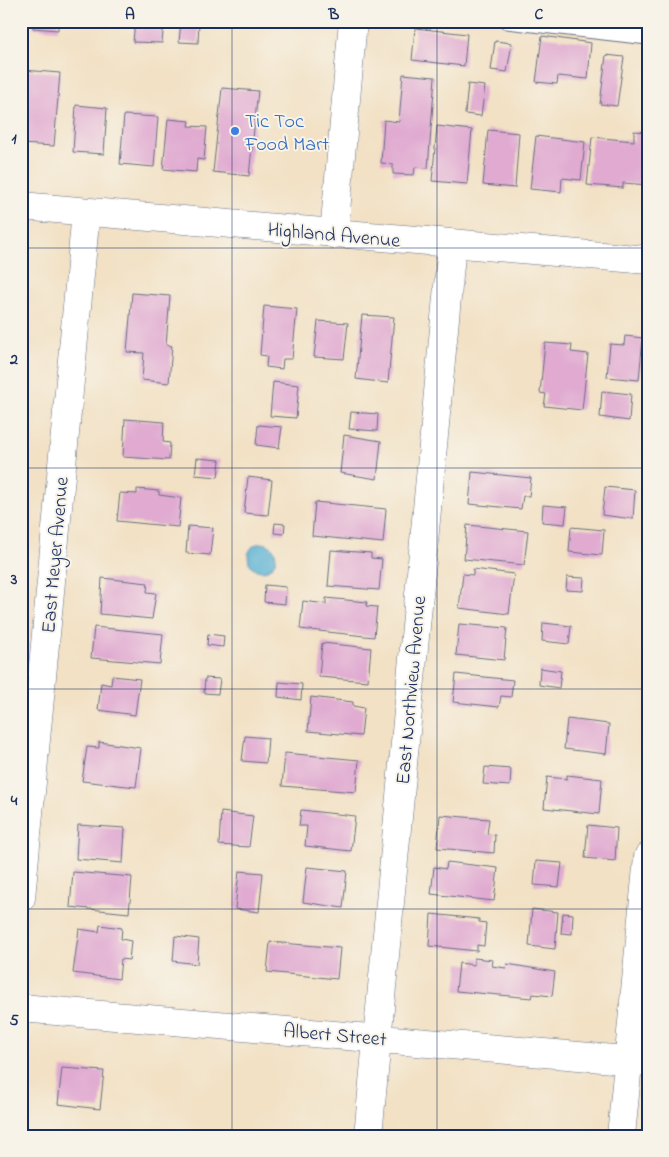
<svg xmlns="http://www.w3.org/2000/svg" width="669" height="1157" font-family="'Indie Flower',sans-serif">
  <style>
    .water { fill: #54b0d2; stroke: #387098 }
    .building { fill: #e0aad1 }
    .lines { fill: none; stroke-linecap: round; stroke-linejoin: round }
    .service-casing { stroke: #666d82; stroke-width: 17 }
    .minor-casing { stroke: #666d82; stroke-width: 29 }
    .secondary-casing { stroke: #666d82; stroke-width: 29 }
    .service { stroke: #fff; stroke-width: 15 }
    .minor { stroke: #fff; stroke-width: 28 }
    .secondary { stroke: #fff; stroke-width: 28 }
    .grid { fill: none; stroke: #1b2f5e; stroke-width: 1; stroke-opacity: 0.55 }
    .shop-dot { fill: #3f7fe0; stroke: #f7f3e8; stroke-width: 2 }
    .labels { text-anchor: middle; stroke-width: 4; stroke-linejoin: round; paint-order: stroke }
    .shop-label { font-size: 20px; fill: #366cbe; stroke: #f7f3e8; text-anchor: start }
    .street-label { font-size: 20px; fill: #1b2f5e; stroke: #f7f3e8 }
    .neatline { fill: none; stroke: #1b2f5e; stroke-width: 2 }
    .grid-label { font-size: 16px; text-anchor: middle; font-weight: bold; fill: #1b2f5e }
  </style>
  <rect width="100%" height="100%" fill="#f7f3e8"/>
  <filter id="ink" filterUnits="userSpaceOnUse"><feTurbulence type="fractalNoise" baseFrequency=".02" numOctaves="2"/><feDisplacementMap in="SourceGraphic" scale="10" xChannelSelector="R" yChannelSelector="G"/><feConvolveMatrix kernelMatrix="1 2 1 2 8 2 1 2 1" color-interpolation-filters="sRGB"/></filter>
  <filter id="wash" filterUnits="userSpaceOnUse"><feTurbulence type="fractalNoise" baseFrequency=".0096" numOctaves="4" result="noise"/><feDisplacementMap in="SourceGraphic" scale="20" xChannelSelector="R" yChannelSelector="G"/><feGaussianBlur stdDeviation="1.12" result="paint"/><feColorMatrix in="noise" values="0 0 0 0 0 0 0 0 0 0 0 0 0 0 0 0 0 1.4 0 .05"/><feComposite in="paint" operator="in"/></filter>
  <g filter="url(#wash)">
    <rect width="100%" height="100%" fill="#f2e1c5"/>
    <!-- water -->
    <path class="water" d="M248 557a14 14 0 1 1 28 0a14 14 0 1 1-28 0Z"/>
    <g id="blocks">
      <!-- building -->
      <path class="building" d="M33,21H58V30L33,28Z
        M135,21H164L162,43L133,42Z
        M181,21H199L198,43L179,42Z
        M415,28L467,34L464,66L412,60Z
        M542,36L591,43L588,79L558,76L557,84L536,82Z
        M495,41L512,43L507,72L491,70Z
        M606,55L624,57L617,106L600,104Z
        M23,70L60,73L54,146L21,144Z
        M403,74L435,77L428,168L415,167L414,175L393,174V164L381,163L384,120L399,122Z
        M468,84L485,86L481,116L465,114Z
        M222,88L258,91L249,176L213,172Z
        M76,105L107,108L104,154L73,152Z
        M124,115L158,117L154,167L120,164Z
        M168,119L190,121L189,126L207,127L204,160L197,159L196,172L163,169Z
        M437,126L472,130L467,184L432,181Z
        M488,130L519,133L515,188L483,185Z
        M634,131L648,132V185L623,183V188L587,185L592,137L634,141Z
        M536,136L585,142L581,180L562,178L561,192L530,189Z
        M132,293L170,296L166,345L172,346L169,383L142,380L144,353L127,352Z
        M264,306L297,309L292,359H283L282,369L266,367L267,356L260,355Z
        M362,315L394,317L388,383L356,379Z
        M318,321L348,323L344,359L314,357Z
        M625,336L643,338L639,380L607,377L610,344L624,345Z
        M545,343L572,345L571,352L588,354L582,410L544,406L546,394L540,393Z
        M273,382L299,385L296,418L270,416Z
        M602,391L631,394L629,421L600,417Z
        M351,412L378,414L377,431L349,429Z
        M125,419L164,422L163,442L170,443L169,460L123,457Z
        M258,425L282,427L279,448L256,445Z
        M344,435L381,441L377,479L340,473Z
        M197,458L220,460L218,477L195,475Z
        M472,472L531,478L529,496H523L521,509L469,504Z
        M248,477L272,480L268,515L244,513Z
        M605,487L635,490L633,519L602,515Z
        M137,489L159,491V495L181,498L178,527L117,521L120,493L137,494Z
        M315,502L386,509L383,543L312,536Z
        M543,505L567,507L565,524L542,522Z
        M275,523L285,524L284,534L274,533Z
        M467,525L528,531L524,565L464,559Z
        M188,526L213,528L210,555L186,553Z
        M571,527L604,530L602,555L569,552Z
        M331,550L371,553V558L382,559L379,590L328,586Z
        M473,569L514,574L509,614L459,608L463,574L473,575Z
        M567,577L584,578L583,591L566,590Z
        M102,578L148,583L147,592L156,593L152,619L100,614Z
        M265,585L286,587L285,604L264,602Z
        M326,598L367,602L366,606L377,607L374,637L300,629L303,601L326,604Z
        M543,623L571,626L569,644L542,641Z
        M459,624L507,628L504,660L456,655Z
        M94,627L163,634L160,664L91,658Z
        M208,634L224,636L223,647L207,645Z
        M322,643L371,648L368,681L319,677Z
        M540,668L561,671L559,688L539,685Z
        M456,674L513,680L511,697L501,696L499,707L453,702Z
        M112,676L140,679L135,715L98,710L101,683L111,685Z
        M205,678L220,679L218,694L204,693Z
        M279,682L302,684L301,700L278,697Z
        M311,697L353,702V706L364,708L361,736L308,731Z
        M567,719L609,724L606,754L564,749Z
        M245,736L268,738L266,763L242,761Z
        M99,742L141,748L136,787L82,781L87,747L99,748Z
        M285,753L359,760L356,792L282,786Z
        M485,767L511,769L510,786L483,784Z
        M567,775L602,779L599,814L544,808L547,777L567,779Z
        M301,810L355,816L351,851L305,846L307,826H299Z
        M221,812L253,816L249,847L219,845Z
        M440,815L489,819L487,834L495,835L494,853L437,848Z
        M78,825L125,828L123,863L76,859Z
        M588,825L617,828L615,861L585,858Z
        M536,861L562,863L559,887L534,885Z
        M447,862L498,868L494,901L431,894L434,867L446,869Z
        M307,867L347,871L343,908L303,902Z
        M239,871L263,873L259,912L235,909Z
        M73,872L132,877L129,913L70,907Z
        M532,909L558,912L555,949L529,946Z
        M563,913L573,914L572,934L561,933Z
        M431,914L479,919V922L486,923L484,946L477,945V951L429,946Z
        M100,925L122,928L121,939L131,941L129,960L121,959L119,979L73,973L79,929L99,932Z
        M175,936L199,939L197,964L173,961Z
        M270,942L340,948L337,979L267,972Z
        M474,958L493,960L492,966L506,968L507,964L555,972L552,996L533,994L532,998L456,991L459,963L474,965Z
        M62,1068L104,1071L100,1109L58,1104Z"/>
    </g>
  </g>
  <g filter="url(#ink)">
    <use href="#blocks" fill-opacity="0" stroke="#666d82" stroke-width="1"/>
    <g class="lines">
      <!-- service casing -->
      <g class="service-casing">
        <path id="service" d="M507,21L648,37"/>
      </g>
      <!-- minor casing -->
      <g class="minor-casing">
        <path id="minor" d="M334,234L353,21
          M21,898L86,212
          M21,1008L648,1062
          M368,1136L452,244
          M621,1136L648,857"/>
      </g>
      <!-- secondary casing -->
      <g class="secondary-casing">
        <path id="secondary" d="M21,206L648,260"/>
      </g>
      <!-- service -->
      <use href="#service" class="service"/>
      <!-- minor -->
      <use href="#minor" class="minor"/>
      <!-- secondary -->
      <use href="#secondary" class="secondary"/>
    </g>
  </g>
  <!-- grid -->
  <path class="grid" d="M232,21V1136M437,21V1136M21,248H648M21,468H648M21,689H648M21,909H648"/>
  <!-- markers -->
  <circle class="shop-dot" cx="235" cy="131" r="5"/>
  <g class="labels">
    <!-- shop labels -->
    <g class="shop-label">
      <text x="245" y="127">Tic Toc<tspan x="245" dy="23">Food Mart</tspan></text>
    </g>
    <!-- street labels -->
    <g class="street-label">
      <text transform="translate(334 234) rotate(5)" y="7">Highland Avenue</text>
      <text transform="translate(54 555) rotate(-85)" y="7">East Meyer Avenue</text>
      <text transform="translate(410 690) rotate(-85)" y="7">East Northview Avenue</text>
      <text transform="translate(335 1034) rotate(5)" y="7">Albert Street</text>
    </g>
  </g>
  <!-- margin -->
  <rect width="669" height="1157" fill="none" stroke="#f7f3e8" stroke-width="55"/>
  <rect x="28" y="28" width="614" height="1102" class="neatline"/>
  <g class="grid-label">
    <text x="130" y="19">A</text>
    <text x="334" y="19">B</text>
    <text x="539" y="19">C</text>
    <text x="14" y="143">1</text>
    <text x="14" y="364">2</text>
    <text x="14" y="584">3</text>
    <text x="14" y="805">4</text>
    <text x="14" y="1025">5</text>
  </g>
</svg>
